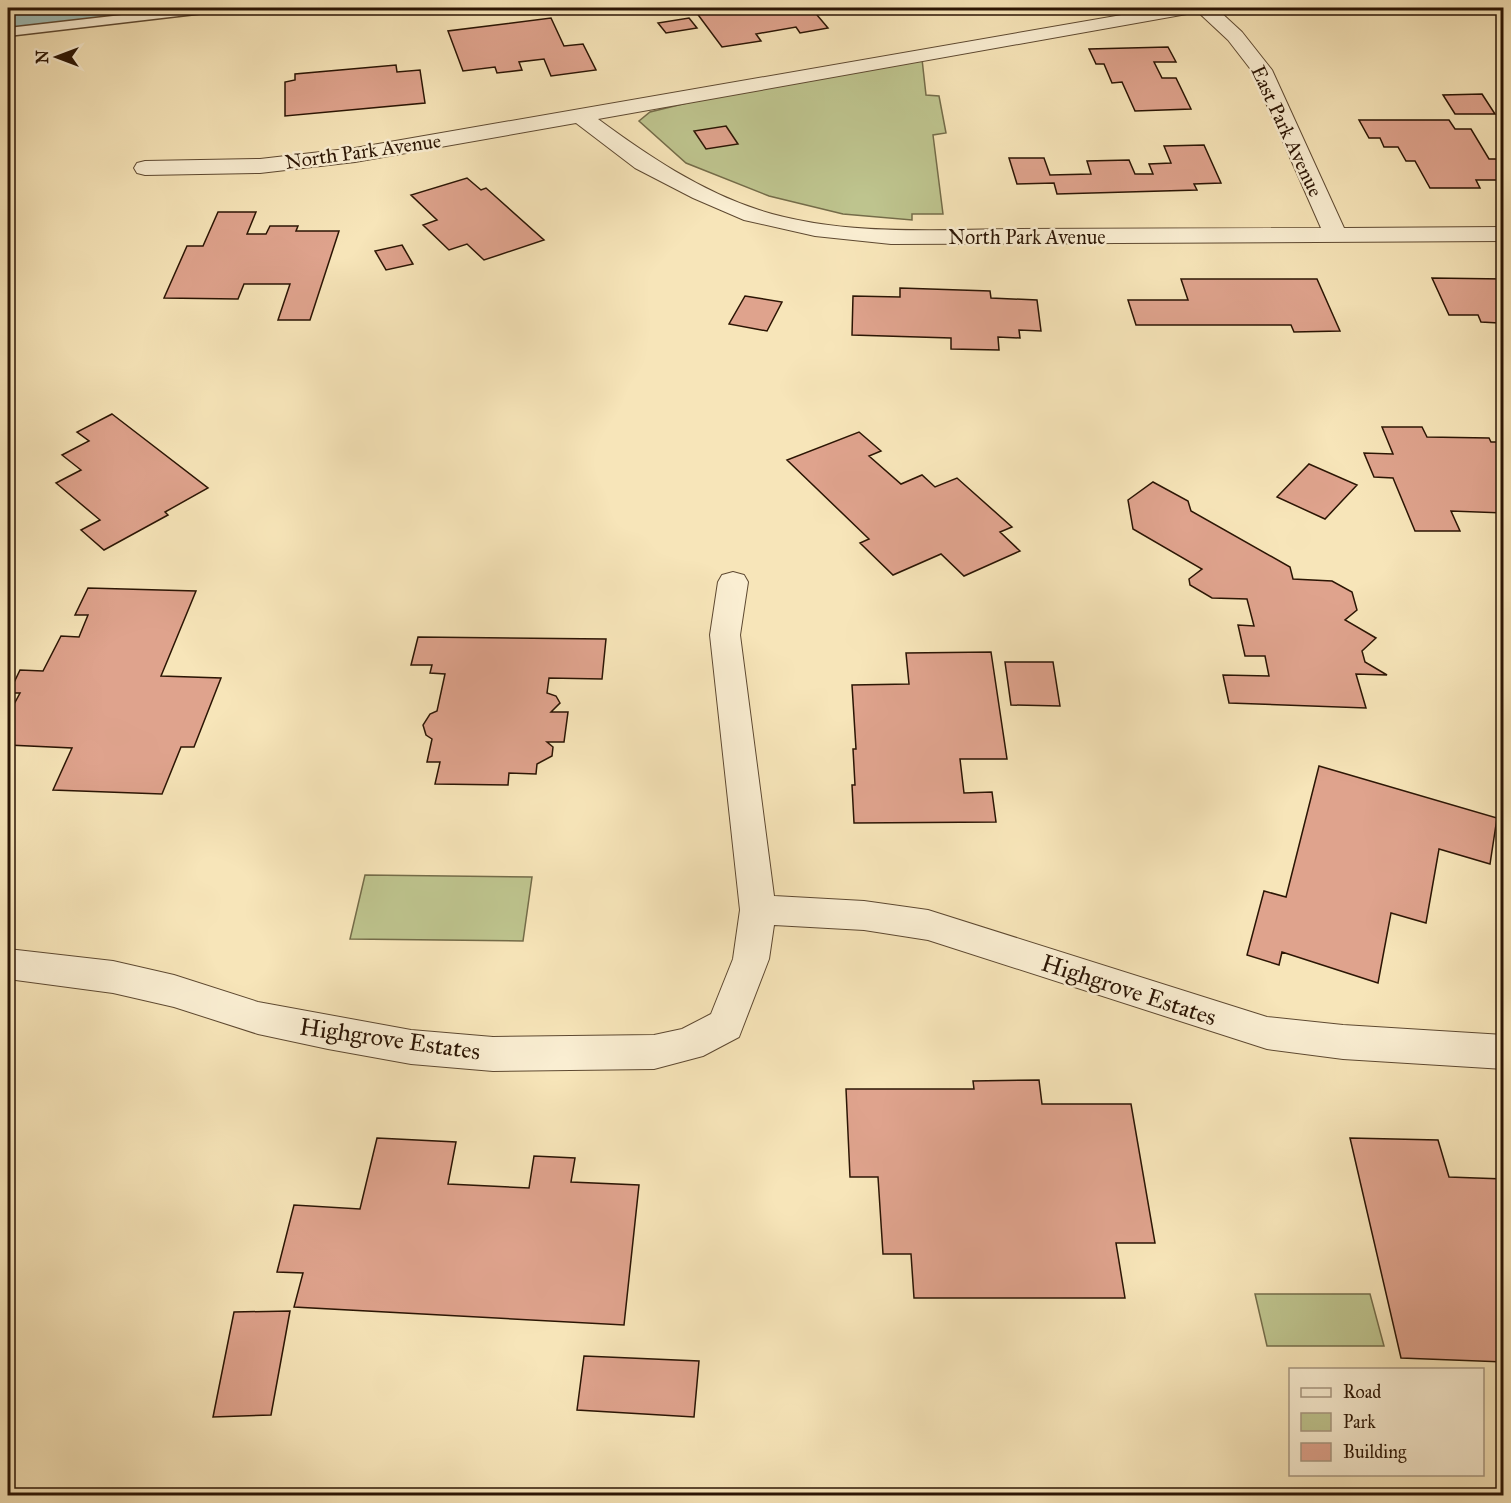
<svg xmlns="http://www.w3.org/2000/svg" width="1511" height="1503" font-family="'IM FELL Great Primer',serif">
  <style>
    .green { fill: #bec48e; stroke: #746c49; stroke-width: 1.5 }
    .lines { fill: none; stroke-linecap: round; stroke-linejoin: round }
    .canal { fill: #9fbdb7; fill-rule: evenodd }
    .building { fill: #dfa38d; stroke: #2b1504; stroke-width: 1.5 }
    .lane-casing { stroke: #5e4931; stroke-width: 3 }
    .street-casing { stroke: #5e4931; stroke-width: 2 }
    .lane { fill: #faeed2; fill-rule: evenodd }
    .street { fill: #faeed2; fill-rule: evenodd }
    .labels { text-anchor: middle; stroke-width: 5; stroke-linejoin: round; paint-order: stroke }
    .far-street-label { font-size: 20px; fill: #2b1504; stroke: #faeed2 }
    .street-label { font-size: 24px; fill: #2b1504; stroke: #faeed2 }
  </style>
  <rect width="100%" height="100%" fill="#f7e5b9"/>
  <filter id="stains"><feTurbulence type="fractalNoise" baseFrequency=".00333" numOctaves="4"/><feColorMatrix values="0 0 0 0 .2 0 0 0 0 .09 0 0 0 0 .02 0 0 0 .5 -.17"/></filter>
  <radialGradient id="worn" r=".72"><stop offset=".6" stop-color="#630" stop-opacity="0"/><stop offset="1" stop-color="#630" stop-opacity=".3"/></radialGradient>
  <!-- green -->
  <path class="green" d="M922,59L926,95L939,96L946,133L933,135L943,214H912V220L843,214L769,196L686,163L639,121L650,112L691,102Z
    M365,875L532,877L523,941L350,939Z
    M1255,1294H1370L1384,1346H1267Z"/>
  <g class="lines">
    <!-- canal -->
    <path class="canal" d="M41,8H132L128,14L118,16L8,27V11Z"/>
  </g>
  <!-- building -->
  <path class="building" d="M693,8H790L782,9L786,13L812,9L828,28L800,33L796,27L756,34L761,41L722,47Z
    M904,8H940L941,9L908,13Z
    M551,18L564,46L583,44L596,70L551,76L544,59L519,62L522,70L497,73L495,67L463,71L448,31Z
    M689,18L697,28L666,33L658,23Z
    M1168,47L1176,62H1154L1162,78H1176L1191,109L1135,111L1122,82L1112,83L1104,64H1096L1089,49Z
    M396,65L397,72L420,70L425,103L285,116V82L295,80V74Z
    M1482,94L1495,114H1455L1443,95Z
    M1359,120H1449L1455,129H1471L1489,159H1501L1504,162V180H1476L1480,188H1430L1415,161H1406L1398,147H1384L1380,138H1369Z
    M726,126L738,144L706,149L694,131Z
    M1204,145L1221,183L1194,184L1197,190L1057,194L1054,183L1017,184L1009,158H1044L1050,175L1091,174L1087,161L1129,160L1135,174H1153L1149,164L1171,163L1164,146Z
    M467,178L481,190L486,188L544,240L484,260L467,244L449,250L423,225L437,220L411,195Z
    M218,212H256L247,234H266L270,226H298L296,231H339L310,320H278L290,284H244L238,299L164,298L187,246H203Z
    M402,245L413,264L386,270L375,251Z
    M1432,278L1504,279V328L1499,323L1481,322L1478,315H1449Z
    M1181,279H1317L1340,331L1294,332L1291,325H1136L1128,300H1188Z
    M900,288L990,291L991,298L1037,300L1041,331L1019,330L1020,338L998,337L999,350L951,349V338L852,335L853,296L900,297Z
    M745,296L782,302L767,331L729,324Z
    M112,414L208,488L165,512L168,515L104,550L81,530L100,520L56,483L81,470L62,455L89,441L77,432Z
    M1382,427H1422L1427,437L1489,438L1491,442H1504V513L1451,511L1460,531H1415L1393,478L1374,477L1364,453L1393,454Z
    M859,432L881,451L869,456L901,484L922,475L935,487L957,478L1012,527L1000,532L1020,551L964,576L941,554L893,575L860,543L869,539L787,460Z
    M1309,464L1357,485L1325,519L1277,497Z
    M1153,482L1188,501L1191,511L1290,567L1293,579L1332,581L1352,592L1357,610L1345,620L1376,638L1362,651L1365,662L1387,675L1356,674L1366,708L1229,703L1223,675L1269,676L1265,656H1245L1238,625L1254,626L1247,599L1212,598L1190,585L1189,579L1202,569L1133,529L1128,500Z
    M88,588L196,591L161,676L221,678L194,747H181L162,794L53,790L72,748L8,745V706H13L20,693H9L20,670L43,671L61,636L79,637L88,615H75Z
    M418,637L606,639L602,679L549,678L547,693L556,696L560,703L551,712H568L564,742H547L553,747L552,756L537,764L536,774L509,773L508,785L435,784L440,762H427L432,739L426,735L423,725L430,714L437,711L445,674L430,673L432,665H411Z
    M991,652L1007,759H960L964,793L992,792L996,822L854,823L852,785H855L853,749H856L852,685L909,684L906,653Z
    M1005,662H1053L1060,706L1011,705Z
    M1319,766L1497,818L1490,864L1439,849L1426,923L1391,913L1378,983L1282,952L1279,965L1247,955L1264,891L1286,897Z
    M1039,1080L1042,1104H1131L1155,1243H1116L1125,1298H914L911,1254H883L878,1177H850L846,1089H974L973,1081Z
    M377,1138L456,1142L448,1184L529,1188L534,1156L575,1158L571,1182L639,1185L624,1325L294,1307L303,1273L277,1272L294,1205L360,1209Z
    M1350,1138L1438,1140L1449,1177L1504,1179V1362L1401,1358Z
    M290,1311L271,1415L213,1417L234,1312Z
    M584,1356L699,1361L694,1417L577,1410Z"/>
  <g class="lines">
    <!-- lane casing -->
    <g class="lane-casing">
      <path id="lane" d="M183,8H220L213,12L8,36V28Z"/>
    </g>
    <!-- street casing -->
    <g class="street-casing">
      <path id="street" d="M1162,8H1216L1242,32L1272,70L1344,228L1504,227V241L891,244L815,236L744,220L693,198L635,168L576,123L355,162L260,173L145,175L137,173L134,168L137,163L145,161L260,159L355,148ZM1198,12L1228,40L1252,71L1321,228C1220,228 1118,229 1017,229C932,230 841,236 759,210C700,191 647,155 598,119Z
        M733,572L744,575L748,582L740,635L774,896L864,901L928,910L1267,1017L1343,1025L1504,1035V1069L1343,1059L1267,1049L928,940L864,930L774,925L769,959L739,1037L703,1056L654,1069L493,1071L411,1064L328,1049L258,1034L174,1007L113,993L8,979V949L113,961L174,975L258,1002L411,1030L493,1037L654,1035L682,1029L711,1014L733,959L740,910L710,635L718,582L722,575Z"/>
    </g>
    <!-- lane -->
    <use href="#lane" class="lane"/>
    <!-- street -->
    <use href="#street" class="street"/>
  </g>
  <g class="labels">
    <!-- far-street labels -->
    <g class="far-street-label">
      <text transform="translate(1287 131) rotate(65)" y="7">East Park Avenue</text>
      <text transform="translate(363 151) rotate(-8)" y="7">North Park Avenue</text>
      <text x="1027" y="244">North Park Avenue</text>
    </g>
    <!-- street labels -->
    <g class="street-label">
      <text transform="translate(1129 990) rotate(18)" y="8">Highgrove Estates</text>
      <text transform="translate(390 1039) rotate(8)" y="8">Highgrove Estates</text>
    </g>
  </g>
  <!-- margin -->
  <rect width="1511" height="1503" fill="none" stroke="#f7e5b9" stroke-width="30"/>
  <rect x="9" y="9" width="1493" height="1485" fill="none" stroke="#2b1504" stroke-width="3"/>
  <rect x="15" y="15" width="1481" height="1473" fill="none" stroke="#2b1504" stroke-width="1.5"/>
  <!-- legend -->
  <rect x="1289" y="1368" width="195" height="108" fill="#faeed2" stroke="#a79780" stroke-width="1.5"/>
  <rect x="1301" y="1388" width="30" height="9" fill="#faeed2" stroke="#a79780" stroke-width="1.5"/>
  <text x="1343" y="1398" font-size="18" fill="#2b1504">Road</text>
  <rect x="1301" y="1413" width="30" height="18" fill="#bec48e" stroke="#a79780" stroke-width="1.5"/>
  <text x="1343" y="1428" font-size="18" fill="#2b1504">Park</text>
  <rect x="1301" y="1443" width="30" height="18" fill="#dfa38d" stroke="#a79780" stroke-width="1.5"/>
  <text x="1343" y="1458" font-size="18" fill="#2b1504">Building</text>
  <!-- north arrow -->
  <g transform="translate(57 57) rotate(270)" stroke="#faeed2" stroke-width="4.5" paint-order="stroke">
  <path d="M0-4.5L10 22L0 15L-10 22Z" fill="#2b1504"/>
  <text y="-9" font-size="16" font-weight="bold" text-anchor="middle" fill="#2b1504">N</text>
  </g>
  <rect width="100%" height="100%" filter="url(#stains)"/>
  <rect width="100%" height="100%" fill="url(#worn)"/>
</svg>
